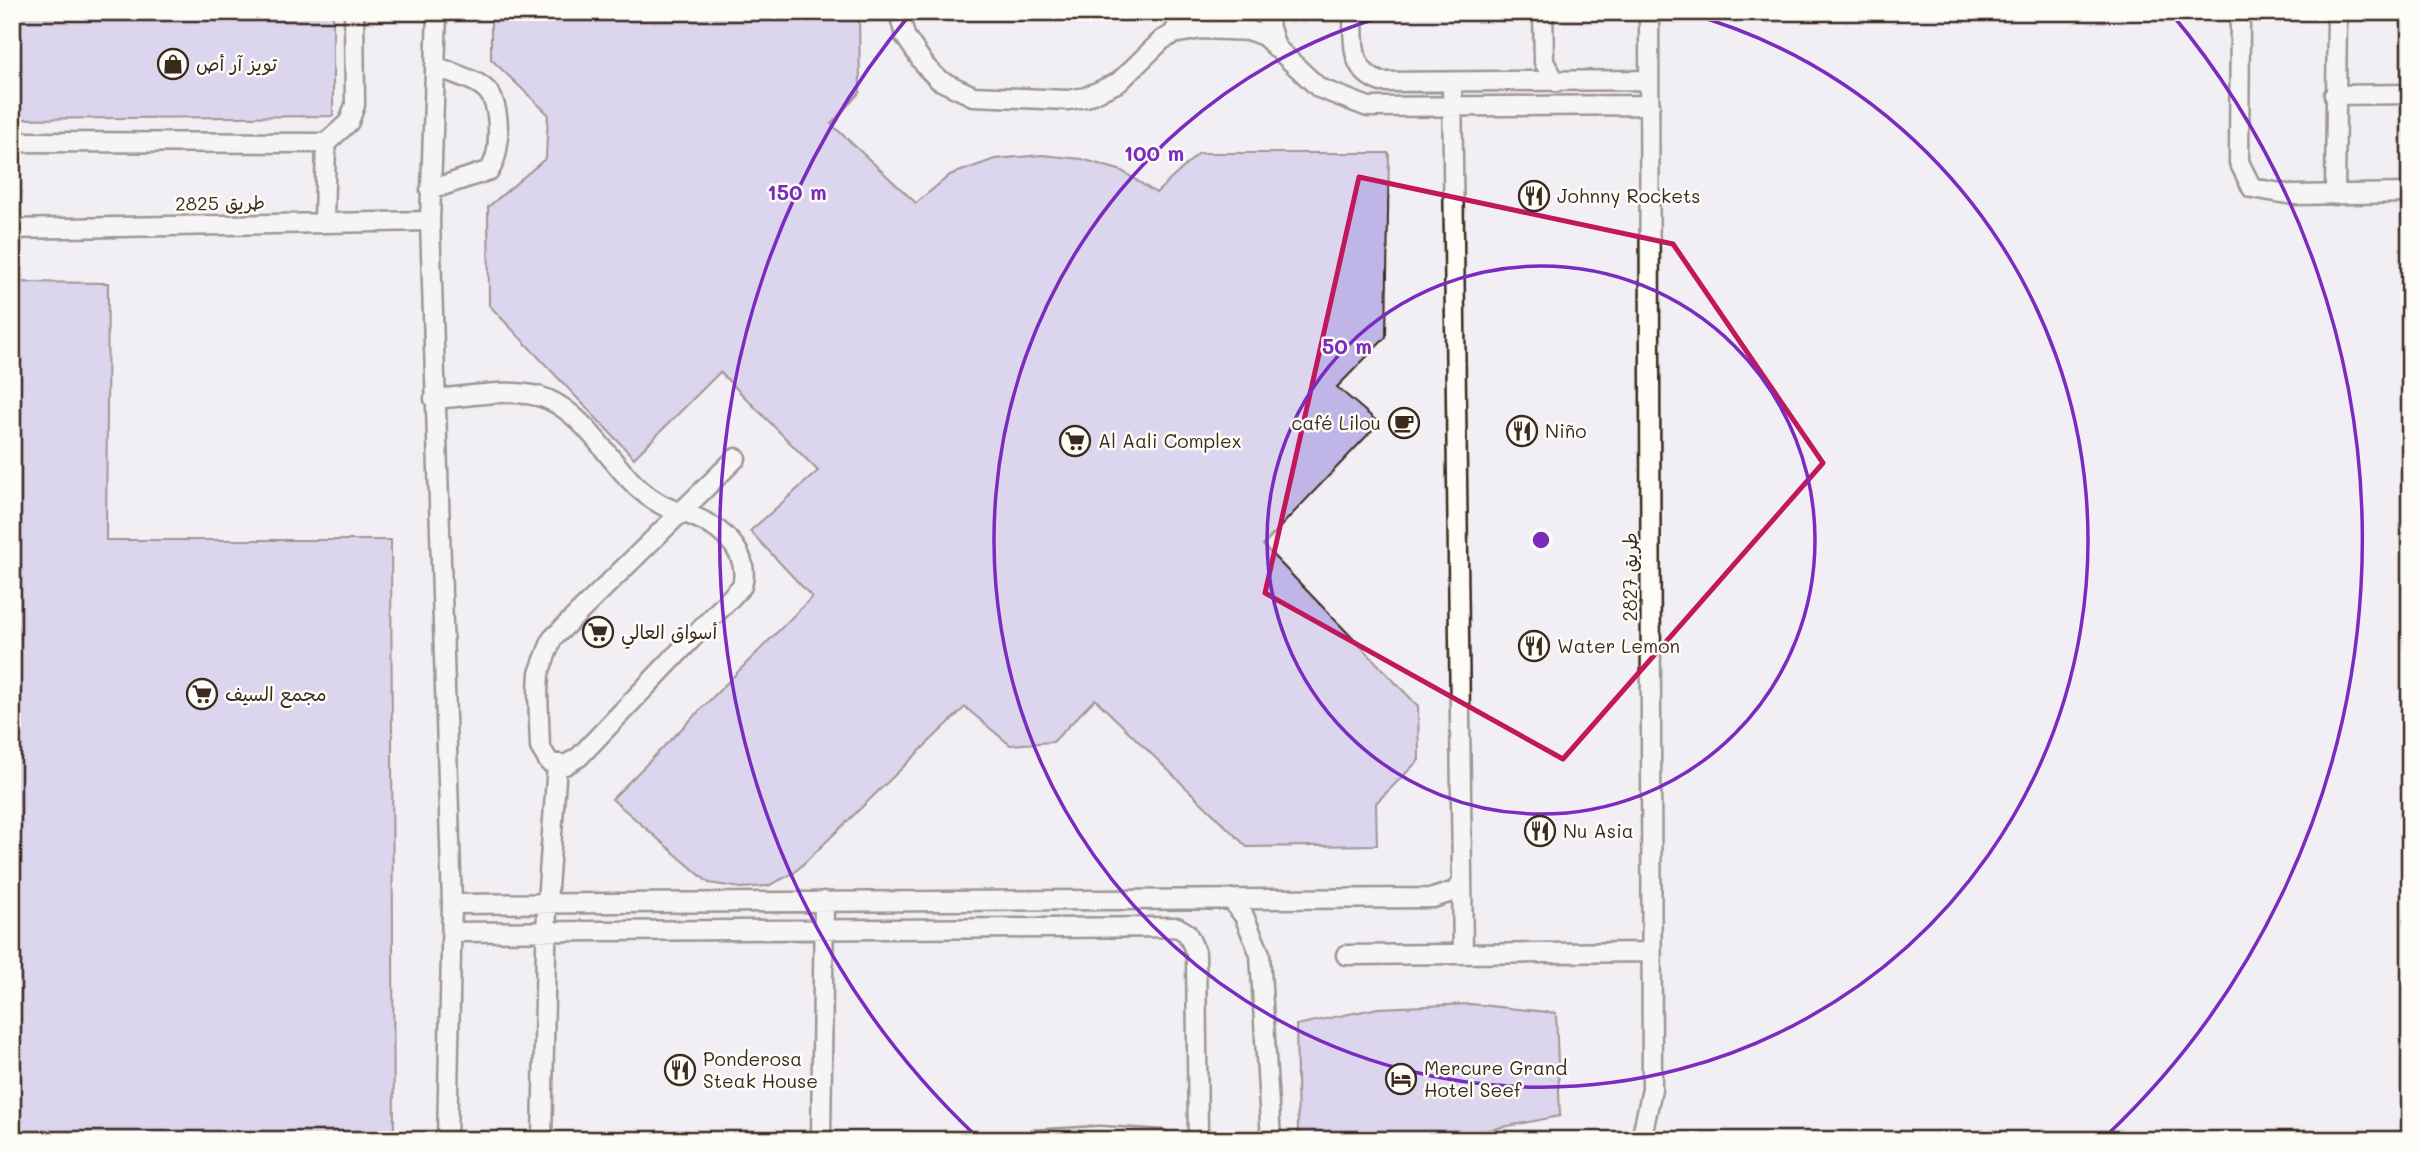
<svg xmlns="http://www.w3.org/2000/svg" width="2422" height="1152" font-family="Mali,'Playpen Sans Arabic',sans-serif">
  <style>
    .building { fill: #c0b5e7; stroke: #3b2a1e; stroke-width: 2 }
    .lines { fill: none; stroke-linecap: round; stroke-linejoin: round }
    .lane-casing { stroke: #3b2a1e; stroke-width: 23 }
    .lane { stroke: #fdfcf7; stroke-width: 18 }
    .marked { fill: none; stroke: #c2185b; stroke-width: 5; stroke-linejoin: round }
    .ring { fill: none; stroke: #7b2cbf; stroke-width: 3.5 }
    .labels { text-anchor: middle; stroke-width: 5; stroke-linejoin: round; paint-order: stroke }
    .poi-label { font-size: 19px; fill: #3b2a1e; stroke: #fdfcf7; text-anchor: start }
    .street-label { font-size: 19px; fill: #3b2a1e; stroke: #fdfcf7 }
    .centre { fill: #7b2cbf; stroke: #fdfcf7; stroke-width: 3.5 }
    .ring-label { font-size: 21px; text-anchor: middle; font-weight: bold; fill: #7b2cbf; stroke: #fdfcf7; stroke-width: 5; stroke-linejoin: round; paint-order: stroke }
  </style>
  <rect width="100%" height="100%" fill="#f1eef4"/>
  <filter id="ink" filterUnits="userSpaceOnUse"><feTurbulence type="fractalNoise" baseFrequency=".0143" numOctaves="2"/><feDisplacementMap in="SourceGraphic" scale="14" xChannelSelector="R" yChannelSelector="G"/><feConvolveMatrix kernelMatrix="1 2 1 2 8 2 1 2 1" color-interpolation-filters="sRGB"/></filter>
  <g filter="url(#ink)">
    <!-- building -->
    <path class="building" d="M12,12H333V116L12,119Z
      M491,12H859L860,92L831,124L916,203L950,175L995,159L1042,155L1082,159L1122,171L1156,193L1199,153H1389L1386,337L1337,387L1379,423L1263,545L1418,706L1419,760L1376,803L1377,845L1247,847L1095,699L1053,742L1010,745L965,707L794,873L768,886L741,888L709,883L612,799L812,597L750,531L818,471L720,372L634,458L489,305L488,207L546,158L548,114L491,59Z
      M12,282L108,283L106,540H391L394,1140H12Z
      M1471,1004L1556,1013L1560,1116L1467,1134L1382,1139L1298,1133L1296,1025L1378,1008Z"/>
    <g class="lines">
      <!-- lane casing -->
      <g class="lane-casing">
        <path id="lane" d="M437,12L430,221L452,904L447,1140
          M899,12L905,36L926,67L939,80L973,96L1068,100L1086,97L1119,82L1162,40L1173,34L1202,29L1251,31L1264,36L1319,88L1368,107L1650,105
          M1265,12L1275,44
          M1353,12C1354,41 1349,71 1381,82L1649,80
          M1543,12L1544,62L1556,82
          M2240,12L2239,162L2252,188L2293,195L2410,193
          M1173,34L1184,12
          M1452,82L1463,954
          M2334,95L2410,94
          M12,142L326,143L349,122L355,105L354,12
          M430,190L490,170C498,155 498,146 498,129C497,80 476,84 436,66
          M2335,195L2337,12
          M324,221L326,143
          M12,229L430,221
          M434,399C468,397 514,386 547,399C601,422 621,498 681,512L736,458
          M681,512C714,522 752,548 742,586L579,757L565,765L549,762L540,747L538,692L539,673L552,639Z
          M1231,899L1244,916L1260,954L1271,1140
          M452,904L1433,898L1455,891L1462,882
          M452,932L1177,927L1187,933L1196,953L1198,1140
          M1346,955L1651,952
          M542,1140L547,902L557,765
          M821,1140L824,901
          M1033,1140L1100,1136L1161,1140
          M1641,1140L1652,1089L1649,12"/>
      </g>
      <!-- lane -->
      <use href="#lane" class="lane"/>
    </g>
  </g>
  <!-- marked area -->
  <path d="M0 0H2422V1152H0ZM1359,177L1673,244L1823,463L1563,759L1265,593Z" fill="#f1eef4" fill-opacity=".55" fill-rule="evenodd"/>
  <path class="marked" d="M1359,177L1673,244L1823,463L1563,759L1265,593Z"/>
  <!-- distance rings -->
  <g class="ring">
    <circle cx="1541" cy="540" r="274"/>
    <path d="M1687 13A547 547 0 1 1 1395 13"/>
    <path d="M976 1136A821 821 0 0 1 912 12M2170 12A821 821 0 0 1 2106 1136"/>
  </g>
  <!-- icons -->
  <defs>
    <g id="shop-ring" transform="scale(1.575)"><circle r="9.5" fill="#fdfcf7" stroke="#3b2a1e" stroke-width="1.5"/><path d="M-5-2.5h2.3a2.7 3.5 0 0 1 5.4 0H5L5.5 6h-11ZM-1.5-2.5h3a1.5 2.3 0 0 0-3 0Z" fill="#3b2a1e"/></g>
    <g id="restaurant-ring" transform="scale(1.575)"><circle r="9.5" fill="#fdfcf7" stroke="#3b2a1e" stroke-width="1.5"/><path d="M-5-6h1v4h1v-4h1v4h1v-4h1v5L-1.5 .5V6h-2V.5L-5-1ZM5-6V6H3V1.5H1.5Q1.5-4 5-6Z" fill="#3b2a1e"/></g>
    <g id="cafe-ring" transform="scale(1.575)"><circle r="9.5" fill="#fdfcf7" stroke="#3b2a1e" stroke-width="1.5"/><path d="M-5.5-4.5H6V0H3Q3 3.5 0 3.5H-2.5Q-5.5 3.5-5.5 0ZM3-3.2v2h1.7v-2ZM-6 4.5H4V6H-6Z" fill="#3b2a1e"/></g>
    <g id="supermarket-ring" transform="scale(1.575)"><circle r="9.5" fill="#fdfcf7" stroke="#3b2a1e" stroke-width="1.5"/><path d="M-6-5.5h2.5l.6 2H6L4.5 2H-2.5L-4.4-4H-6ZM-1.5 3.2a1.3 1.3 0 1 0 .1 0ZM3 3.2a1.3 1.3 0 1 0 .1 0Z" fill="#3b2a1e"/></g>
    <g id="hotel-ring" transform="scale(1.575)"><circle r="9.5" fill="#fdfcf7" stroke="#3b2a1e" stroke-width="1.5"/><path d="M-6-4.5h1.5V1H6V5H4.5V3h-9V5H-6ZM-4 0a1.8 1.8 0 1 1 3.6 0ZM.5 0V-2.5h3Q6-2.5 6 0Z" fill="#3b2a1e"/></g>
  </defs>
  <g fill-rule="evenodd">
    <use href="#shop-ring" x="173" y="64"/>
    <use href="#restaurant-ring" x="1534" y="196"/>
    <use href="#cafe-ring" x="1404" y="423"/>
    <use href="#restaurant-ring" x="1522" y="431"/>
    <use href="#supermarket-ring" x="1075" y="441"/>
    <use href="#supermarket-ring" x="598" y="632"/>
    <use href="#restaurant-ring" x="1534" y="646"/>
    <use href="#supermarket-ring" x="202" y="694"/>
    <use href="#restaurant-ring" x="1540" y="831"/>
    <use href="#restaurant-ring" x="680" y="1070"/>
    <use href="#hotel-ring" x="1401" y="1079"/>
  </g>
  <g class="labels">
    <!-- poi labels -->
    <g class="poi-label">
      <text x="196" y="71">تويز آر أص</text>
      <text x="1557" y="203">Johnny Rockets</text>
      <text x="1381" y="430" text-anchor="end">café Lilou</text>
      <text x="1545" y="438">Niño</text>
      <text x="1098" y="448">Al Aali Complex</text>
      <text x="621" y="639">أسواق العالي</text>
      <text x="1557" y="653">Water Lemon</text>
      <text x="225" y="701">مجمع السيف</text>
      <text x="1563" y="838">Nu Asia</text>
      <text x="703" y="1066">Ponderosa<tspan x="703" dy="22">Steak House</tspan></text>
      <text x="1424" y="1075">Mercure Grand<tspan x="1424" dy="22">Hotel Seef</tspan></text>
    </g>
    <!-- street labels -->
    <g class="street-label">
      <text transform="translate(220 203) rotate(-1)" y="7">طريق 2825</text>
      <text transform="translate(1630 577) rotate(-90)" y="7">طريق 2827</text>
    </g>
  </g>
  <circle cx="1541" cy="540" r="10" class="centre"/>
  <g class="ring-label">
    <text x="1154" y="161">100 m</text>
    <text x="797" y="200">150 m</text>
    <text x="1347" y="354">50 m</text>
  </g>
  <!-- margin -->
  <rect width="2422" height="1152" fill="none" stroke="#fdfcf7" stroke-width="42"/>
  <rect x="21" y="21" width="2380" height="1110" fill="none" stroke="#3b2a1e" stroke-width="2.5" filter="url(#ink)"/>
</svg>
